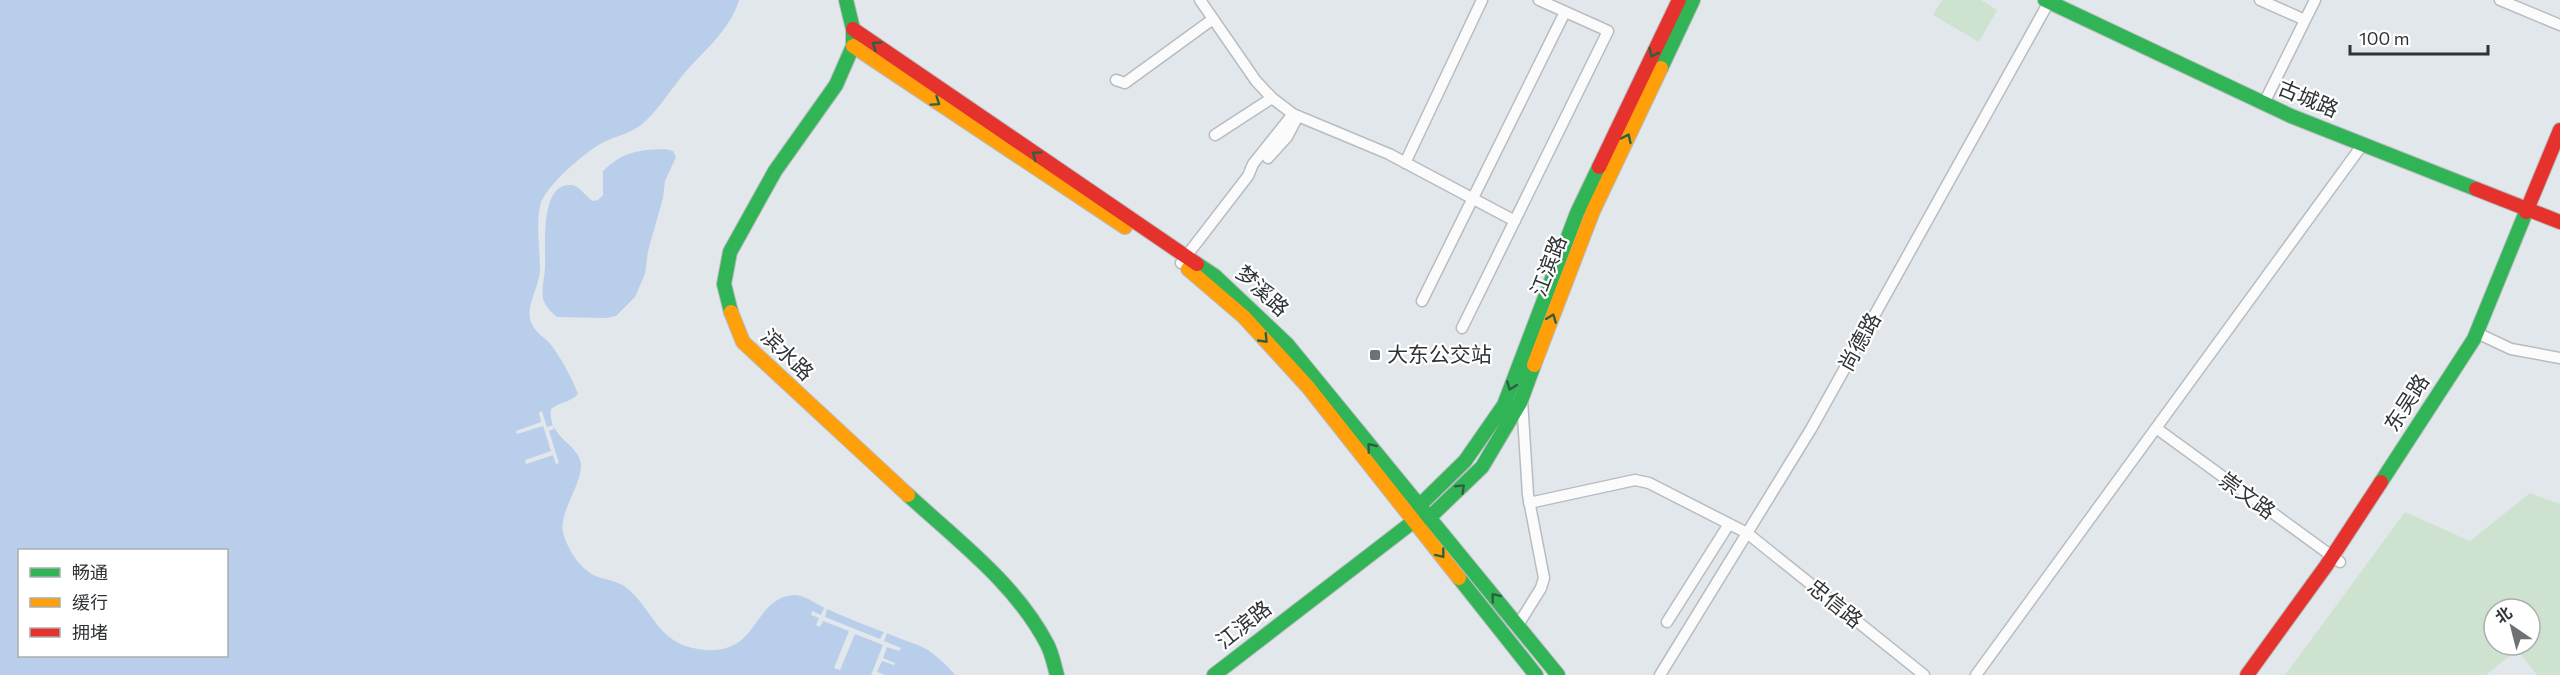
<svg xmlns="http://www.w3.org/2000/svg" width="2560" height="675" font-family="Commissioner,'Noto Sans SC',sans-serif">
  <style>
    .green { fill: #cde3d0; fill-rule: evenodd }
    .water { fill: #b9ceeb; fill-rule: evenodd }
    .pier { fill: #e2e7eb }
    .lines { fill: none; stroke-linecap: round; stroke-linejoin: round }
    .street-casing { stroke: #b8bcc0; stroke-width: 13 }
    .fast-casing { stroke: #b8bcc0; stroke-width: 16 }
    .slow-casing { stroke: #b8bcc0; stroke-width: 16 }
    .jam-casing { stroke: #b8bcc0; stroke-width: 16 }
    .street { stroke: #fbfbfc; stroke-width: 10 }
    .fast { stroke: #30b455; stroke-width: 14 }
    .slow { stroke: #ff9f0a; stroke-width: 14 }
    .jam { stroke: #e5322d; stroke-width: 14 }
    .oneway { stroke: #2f6041 }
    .poi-dot { fill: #6e7275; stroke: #fff; stroke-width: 2 }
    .labels { text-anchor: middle; stroke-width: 4.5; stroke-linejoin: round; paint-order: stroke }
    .street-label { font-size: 21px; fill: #2f3336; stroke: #fff }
    .poi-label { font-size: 21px; fill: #2f3336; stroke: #fff; text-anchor: start }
  </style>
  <rect width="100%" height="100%" fill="#e2e7eb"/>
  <!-- green -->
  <path class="green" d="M1942,0H1981L1997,10L1979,42L1933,15Z
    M2530,493L2560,504V675H2537L2517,650L2486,675H2285L2405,512L2470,541ZM2494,609H2530V645H2494Z"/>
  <!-- water -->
  <path class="water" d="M0,0H739C730,31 702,52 682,76C669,92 657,112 641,125C629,134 616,136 604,142C587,150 543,188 540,206C536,226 540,250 540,270C539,289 525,306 531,322C534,332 546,338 552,346C562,360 572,378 578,394C571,402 560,402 551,409C547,439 582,444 581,467C580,487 559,513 563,532C567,549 581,571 598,577C607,580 616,581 624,586C653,607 656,643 698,649C709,651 719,651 729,647C758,637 760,597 794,595C804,594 817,605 827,609C849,619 872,628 894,636C905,641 918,644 928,650C938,657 947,665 955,675H0ZM20,550H226V656H20Z
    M665,149L673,151L676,157L665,181L663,198L648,251L645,274L635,297L616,316L605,318L557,317C552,313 545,306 543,299C541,289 545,276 545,266C546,247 539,183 571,185C579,185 586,197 593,201L598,200L603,195V171C624,151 638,150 665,149Z"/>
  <!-- pier -->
  <path class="pier" d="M542,411L547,427L553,425L554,429L549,431L559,463L556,464L553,455L526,464L525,460L551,451L543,426L517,434L516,431L541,422L539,413Z
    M824,608L827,609L825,617L880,639L884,632L887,633L884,641L901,648L899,651L887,647L883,658L895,663L894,665L882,661L877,672L885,675H871L883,645L855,634L840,670L834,668L849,631L823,621L820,627L816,625L819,618L811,615L812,611L821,615Z"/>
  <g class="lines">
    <!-- street casing -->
    <g class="street-casing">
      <path id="street" d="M1200,0L1256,81L1272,98L1293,114L1389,154L1515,221
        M2260,0L2305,20
        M2500,0L2560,25
        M1116,80L1125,83L1213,19
        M2264,103L2315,0
        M1215,135L1272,98
        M1268,158L1287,137L1298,116
        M1405,163L1482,0
        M1181,263L1248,176L1253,164L1293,114
        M1422,301L1565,12
        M1462,328L1608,31L1539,0
        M2477,333L2511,349L2560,358
        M2156,428L2340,562
        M1529,503L1635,480L1649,483L1747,533L1924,675
        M1667,622L1729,524
        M1518,625L1541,588L1544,578L1528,495L1522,400
        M1660,675L1811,429L2050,0
        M1976,675L2363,144"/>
    </g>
    <!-- fast casing -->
    <g class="fast-casing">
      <path id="fast" d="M2045,0L2291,116L2476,189
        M1661,68L1693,0
        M1197,264L1215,276L1287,344L1558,675
        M731,312L724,284L730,252L775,171L836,85L853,46V29L846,0
        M2381,482L2474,339L2526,212
        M908,495C957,540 1016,584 1047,644C1052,653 1054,665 1057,675
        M1417,512L1420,505L1465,461L1504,405L1577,213L1599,167
        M1459,578L1536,675
        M1214,675L1414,521L1430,517L1482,467L1520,403L1534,365"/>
    </g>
    <!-- slow casing -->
    <g class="slow-casing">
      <path id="slow" d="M853,46L1125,227
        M1188,269L1244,317L1308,387L1459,578
        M731,312L743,342L908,495
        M1534,365L1593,211L1661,68"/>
    </g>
    <!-- jam casing -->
    <g class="jam-casing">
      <path id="jam" d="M853,29L1197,264
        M1599,167L1679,0
        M2476,189L2560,222
        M2526,212L2560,130
        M2247,675L2326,566L2381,482"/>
    </g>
    <!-- street -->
    <use href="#street" class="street"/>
    <!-- fast -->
    <use href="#fast" class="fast"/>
    <!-- slow -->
    <use href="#slow" class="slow"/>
    <!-- jam -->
    <use href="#jam" class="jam"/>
  </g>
  <!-- one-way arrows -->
  <defs><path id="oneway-chevron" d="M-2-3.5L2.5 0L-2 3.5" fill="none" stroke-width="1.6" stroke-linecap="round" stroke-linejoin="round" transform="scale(1.5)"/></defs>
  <g class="oneway">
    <use href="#oneway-chevron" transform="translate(876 45) rotate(-145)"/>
    <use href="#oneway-chevron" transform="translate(1653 53) rotate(116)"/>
    <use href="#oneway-chevron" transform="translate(936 102) rotate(34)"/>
    <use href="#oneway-chevron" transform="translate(1627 138) rotate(-65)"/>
    <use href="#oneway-chevron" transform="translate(1036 155) rotate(-145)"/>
    <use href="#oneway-chevron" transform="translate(1552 318) rotate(-69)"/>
    <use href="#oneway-chevron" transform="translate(1264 339) rotate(46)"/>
    <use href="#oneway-chevron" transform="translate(1511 386) rotate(111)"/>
    <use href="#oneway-chevron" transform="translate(1371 447) rotate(-129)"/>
    <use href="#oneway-chevron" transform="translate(1461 488) rotate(-44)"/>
    <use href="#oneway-chevron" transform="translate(1441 554) rotate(52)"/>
    <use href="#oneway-chevron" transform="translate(1495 597) rotate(-129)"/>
  </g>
  <!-- markers -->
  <rect class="poi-dot" x="1369" y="349" width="12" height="12" rx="3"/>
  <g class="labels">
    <!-- street labels -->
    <g class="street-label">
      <text transform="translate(2308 99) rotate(23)" y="7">古城路</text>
      <text transform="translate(1549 266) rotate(-69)" y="7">江滨路</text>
      <text transform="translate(1262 291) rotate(43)" y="7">梦溪路</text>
      <text transform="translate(1860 342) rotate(-61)" y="7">尚德路</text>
      <text transform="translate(787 355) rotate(44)" y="7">滨水路</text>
      <text transform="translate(2407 403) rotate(-57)" y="7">东吴路</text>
      <text transform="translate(2247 496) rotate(36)" y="7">崇文路</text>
      <text transform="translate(1835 604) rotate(39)" y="7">忠信路</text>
      <text transform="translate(1244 625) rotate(-38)" y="7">江滨路</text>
    </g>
    <!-- poi labels -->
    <g class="poi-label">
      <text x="1387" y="362">大东公交站</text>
    </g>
  </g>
  <!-- legend -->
  <rect x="18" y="549" width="210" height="108" fill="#ffffff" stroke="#acadaf" stroke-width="1.5"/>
  <rect x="30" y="568" width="30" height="9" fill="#30b455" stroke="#acadaf" stroke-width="1.5"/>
  <text x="72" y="579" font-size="18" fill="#2f3336">畅通</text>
  <rect x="30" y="598" width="30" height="9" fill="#ff9f0a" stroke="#acadaf" stroke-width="1.5"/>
  <text x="72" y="609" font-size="18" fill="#2f3336">缓行</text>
  <rect x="30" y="628" width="30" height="9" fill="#e5322d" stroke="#acadaf" stroke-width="1.5"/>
  <text x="72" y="639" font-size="18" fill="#2f3336">拥堵</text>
  <!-- north arrow -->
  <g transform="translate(2512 627) rotate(325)"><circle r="28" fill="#ffffff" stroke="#acadaf" stroke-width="1.5"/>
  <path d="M0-4.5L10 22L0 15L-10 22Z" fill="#6e7275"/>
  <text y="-9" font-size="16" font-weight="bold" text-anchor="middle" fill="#2f3336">北</text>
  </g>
  <!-- scale -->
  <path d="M2350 45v9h138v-9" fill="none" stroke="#2f3336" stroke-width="3"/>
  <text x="2359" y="45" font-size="18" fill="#2f3336" stroke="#ffffff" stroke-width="4.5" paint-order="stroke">100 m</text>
</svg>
